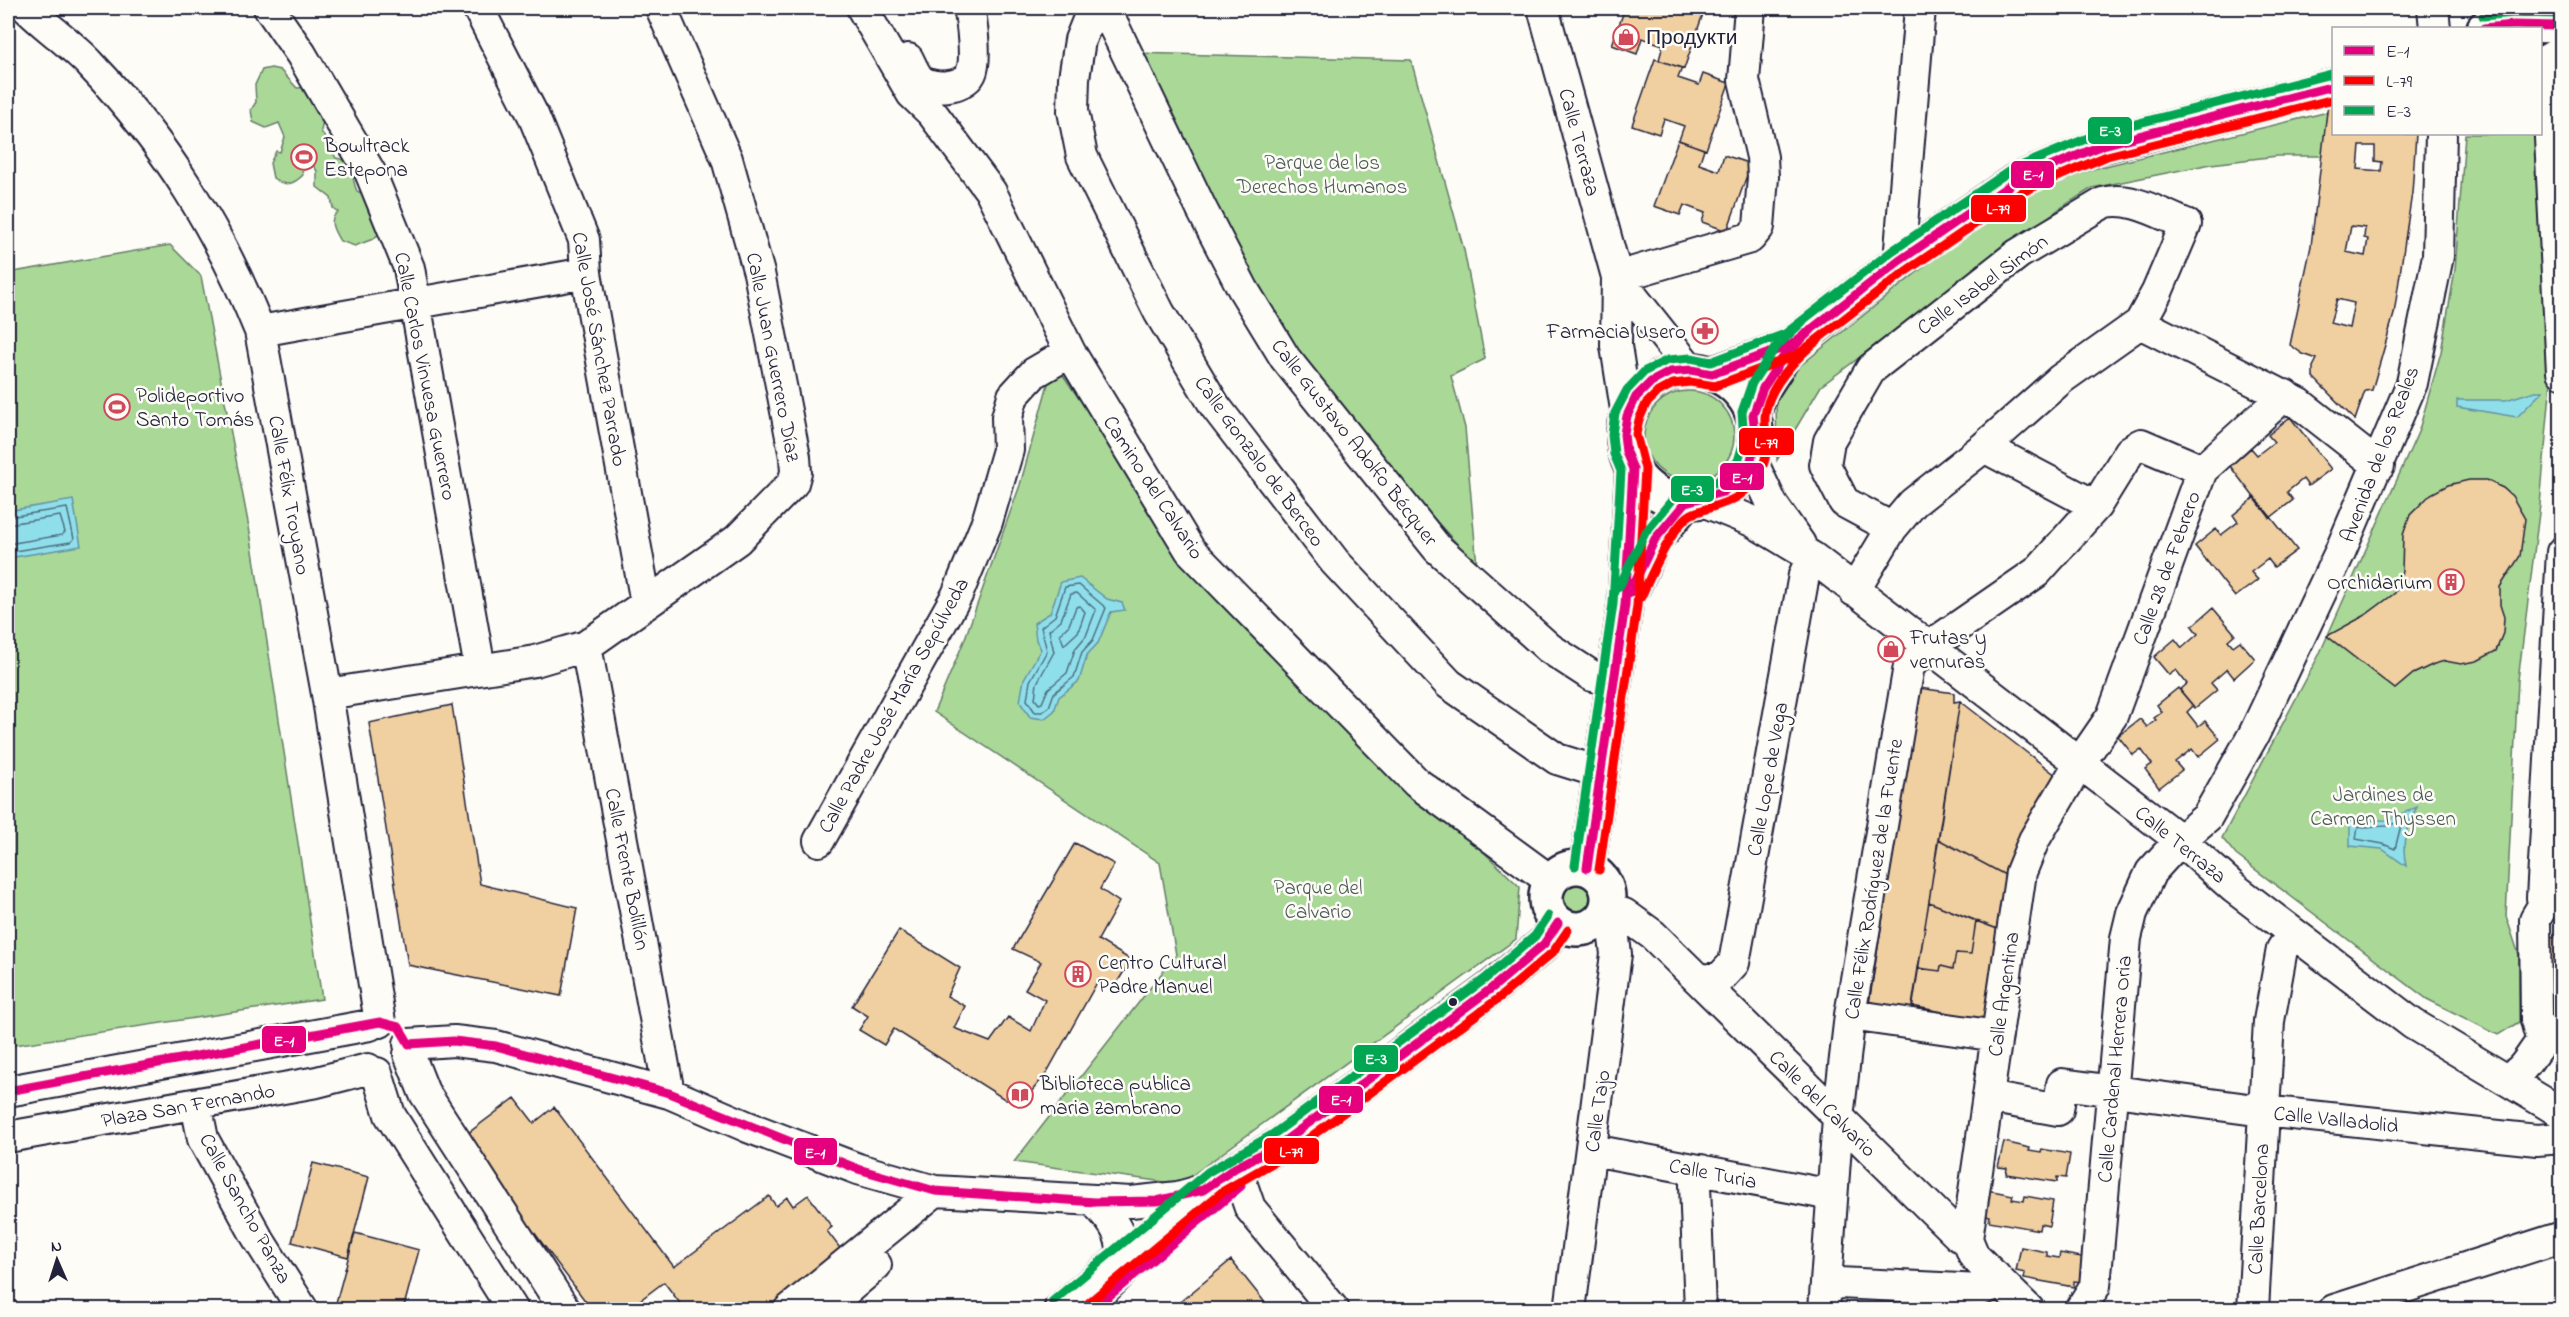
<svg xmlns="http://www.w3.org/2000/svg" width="2569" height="1317" font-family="'Indie Flower',sans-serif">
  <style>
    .green { fill: #aad897; stroke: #667d69; stroke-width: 1.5 }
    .water { fill: #8fdfeb; stroke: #6393a5; stroke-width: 1.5 }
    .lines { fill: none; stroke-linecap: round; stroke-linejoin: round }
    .shore { stroke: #4e6e81; stroke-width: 1.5 }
    .building { fill: #f0cfa1; stroke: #22223b; stroke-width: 1.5; fill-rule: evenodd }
    .minor-casing { stroke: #22223b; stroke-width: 34 }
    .major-casing { stroke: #22223b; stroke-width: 38 }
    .minor { stroke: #fdfcf7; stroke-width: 30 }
    .major { stroke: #fdfcf7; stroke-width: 33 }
    .bus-1-casing { stroke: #fdfcf7; stroke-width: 14 }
    .bus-2-casing { stroke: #fdfcf7; stroke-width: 14 }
    .bus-3-casing { stroke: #fdfcf7; stroke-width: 14 }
    .bus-1 { stroke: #e5007d; stroke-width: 9 }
    .bus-2 { stroke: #f00; stroke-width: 9 }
    .bus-3 { stroke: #00a651; stroke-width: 9 }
    .bus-dot { fill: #22223b; stroke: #fdfcf7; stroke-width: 2 }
    .labels { text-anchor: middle; stroke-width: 5; stroke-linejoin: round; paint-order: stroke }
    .poi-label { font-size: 21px; fill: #22223b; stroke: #fdfcf7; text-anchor: start }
    .street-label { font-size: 21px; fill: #22223b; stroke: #fdfcf7 }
    .park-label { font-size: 21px; fill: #4b5957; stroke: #fdfcf7 }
    .line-badge { stroke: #fdfcf7; stroke-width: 2 }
    .badge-label { font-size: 16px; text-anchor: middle; font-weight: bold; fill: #fff }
  </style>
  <rect width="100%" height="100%" fill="#fdfcf7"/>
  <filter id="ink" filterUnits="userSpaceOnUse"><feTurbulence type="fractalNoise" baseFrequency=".0167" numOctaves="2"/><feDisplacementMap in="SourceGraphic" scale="12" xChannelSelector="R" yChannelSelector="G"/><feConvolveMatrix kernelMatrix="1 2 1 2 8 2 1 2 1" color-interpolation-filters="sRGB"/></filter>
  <g filter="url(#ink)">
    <!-- green -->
    <path class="green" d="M1133,53L1411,60L1464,250L1485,359L1451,376L1465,428L1477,566L1333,407L1237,268Z
      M271,68L280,70L297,88L310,87L325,112L321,131L336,158C357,160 350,178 357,191L371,198L381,232L373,239L355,246L340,241C334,231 327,220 338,212L333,208L331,198L317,187V171L313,165L302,171L303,175C293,185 285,187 273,178L270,163L276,151L280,152L285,137L279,123L266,128L253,122L251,110L256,102L255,85L262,70Z
      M2328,112L2324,156H2277L2211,164L2092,188L2059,209L1821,386L1777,460L1776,400L1786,377L1985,218L2048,185L2093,169Z
      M2465,134H2540L2553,358L2540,505L2518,680L2506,916L2519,955V1022L2498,1035L2427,999L2236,855L2222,838L2319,655L2419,430L2441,352L2455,270Z
      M170,245L201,276L251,538L322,999L8,1046V273Z
      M1054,362L1117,454L1189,568L1520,887L1516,939L1180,1184L1014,1162L1176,955L1160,863L934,712L964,641L1020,485Z
      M1644 436a45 45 0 1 1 90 0a45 45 0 1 1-90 0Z
      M1564 897a14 14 0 1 1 28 0a14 14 0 1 1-28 0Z"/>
    <!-- water -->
    <path class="water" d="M2535,391H2543L2517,417L2457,407V400H2506Z
      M73,500L81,546L8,558V511Z
      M1080,578L1107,599L1122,603L1125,610L1111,612L1098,643L1087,655L1079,681L1059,697L1054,711L1044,719L1030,717L1020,702L1024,679L1041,649L1036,640L1034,623L1050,613L1061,582Z
      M2417,807C2406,826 2401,843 2406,866L2382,849L2350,846V821L2387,820Z"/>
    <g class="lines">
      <!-- shore -->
      <path class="shore" d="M8,517L67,508L74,539L71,542L8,552
        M8,524L60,516L65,532L62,535L8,544
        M1079,585L1106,608L1093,640L1082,652L1074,677L1054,693L1049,707L1042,712H1035L1027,700L1030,681L1047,651L1041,627L1055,616L1065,587Z
        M1077,593L1096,610L1086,636L1075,649L1067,673L1048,689L1042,703L1039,704L1035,699L1037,683L1054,652L1049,630L1061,620L1071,594Z
        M1080,606L1085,612L1078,632L1064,645L1060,634L1069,625L1076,607Z
        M2398,822L2401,825L2395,849L2383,844L2356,839L2358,827L2388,826Z"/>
    </g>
    <!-- building -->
    <path class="building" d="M1625,8H1705L1684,69L1659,60L1663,45L1642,38L1637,54L1612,45Z
      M1655,59L1682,68L1678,78L1699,85L1703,74L1729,83L1706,150L1679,140L1684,126L1664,119L1659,134L1632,125Z
      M2334,94V134H2416L2412,193L2394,314L2372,390L2365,391L2355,420L2313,377V367L2317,359L2303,354L2290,345L2311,246L2329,95ZM2360,146H2375V161L2382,162L2381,171L2358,169ZM2351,226L2365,228L2364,238L2368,239L2365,256L2346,252ZM2337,299L2354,303L2349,328L2330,323Z
      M1678,140L1704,149L1699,164L1719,171L1724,155L1751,164L1727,231L1702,222L1705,213L1684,205L1680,215L1654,206Z
      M2290,417L2331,469L2308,486L2303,479L2287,492L2293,500L2270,518L2230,466L2251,448L2257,455L2274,442L2268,435Z
      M2469,480H2486L2503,488L2512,496L2525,519L2520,556L2500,587V605L2504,617L2503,633L2496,651L2477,661L2461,664L2445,661L2434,664L2413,674L2395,689L2327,636L2364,616L2395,593L2402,571L2403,535L2410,515L2431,494L2448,485Z
      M2255,497L2297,550L2274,567L2268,559L2251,572L2258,580L2235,597L2195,546L2216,529L2221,535L2238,522L2233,515Z
      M2213,608L2235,634L2228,640L2233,646L2240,641L2255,659L2234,678L2227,669L2211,683L2217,690L2195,708L2180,690L2187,684L2176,670L2169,675L2154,657L2175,639L2182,648L2198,634L2192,626Z
      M1919,688L1954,693V702L1960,701L1912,1010L1869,1004Z
      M2178,688L2193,706L2187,712L2198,726L2205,721L2220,739L2198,757L2192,749L2175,762L2182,770L2159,788L2145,769L2152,764L2141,749L2133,755L2118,736L2140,719L2147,727L2156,720L2154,718L2162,712L2157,705Z
      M1960,701L2057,776L2007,876L1938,839Z
      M452,705L480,884L577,908L561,996L408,965L369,723Z
      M1938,839L2007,876L2000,930L1929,902Z
      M1075,843L1114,864L1100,889L1119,902L1098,940L1131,960L1115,986L1099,979L1046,1074L1026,1098L1006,1100L894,1029L884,1045L859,1030L868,1016L852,1006L899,930L960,968L947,996L965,1006L954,1028L990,1042L1008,1017L1031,1031L1045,1000L1025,989L1041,962L1013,949Z
      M1929,902L1976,921L1971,954L1956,953L1953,969L1941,966L1940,971L1918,968Z
      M1976,921L2000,930L1987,1021L1912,1006L1918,968L1940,971L1941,966L1953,969L1956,953L1971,954Z
      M2562,936V1018L2551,1019L2547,937Z
      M515,1098L534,1123L554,1107L674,1267L769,1196L776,1206L787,1197L793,1206L808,1195L832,1227L827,1231L846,1256L775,1310H685L664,1282L627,1310H592L463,1137Z
      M2004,1142L2030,1148L2029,1151L2041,1153L2042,1149L2070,1154L2066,1178L2057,1177V1182L2006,1174L2007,1168L1998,1167Z
      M313,1163L369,1177L348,1257L292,1242Z
      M1987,1190L2013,1195L2012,1199L2024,1201L2025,1196L2053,1201L2049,1226L2040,1224L2039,1230L1989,1221L1990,1216L1982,1214Z
      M355,1233L419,1250L403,1310H334Z
      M2021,1247L2047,1252V1256L2059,1258L2060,1253L2087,1258L2083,1282L2074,1281V1287L2024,1278L2025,1273L2016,1271Z
      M1231,1260L1271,1310H1170L1197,1288Z"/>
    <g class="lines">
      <!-- minor casing -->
      <g class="minor-casing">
        <path id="minor" d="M27,8C47,28 72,44 92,66C167,145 219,230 260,331L327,694L380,1022
          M269,8L301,54L370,172L409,268L480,669
          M478,8L533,115L584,240L586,273L646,603
          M862,8L912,94L932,113L991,192L1070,352L1190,550L1417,783L1551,881
          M1093,8L1080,40L1074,78L1073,111L1082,156L1159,312L1215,406L1335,562L1449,684L1557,759L1602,773
          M1105,8L1202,210L1243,289L1285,358L1437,548L1549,648L1592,676L1615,680
          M1543,8L1617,277L1616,346L1627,416
          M2433,8L2435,28
          M2562,51L2546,60L2562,372
          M908,59C911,65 915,75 920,80C932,90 963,89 971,73C977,61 972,22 969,8
          M1899,261L1920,8
          M1617,277L1750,238L1759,227L1763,177L1762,157L1744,80L1750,8
          M1617,277L1691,370
          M2140,323L2300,404L2379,466
          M260,331L586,273
          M1984,447L2096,506
          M1752,461L1772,504L1800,544
          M1703,501L1752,521L1812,557L2180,840L2234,888L2413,1024L2562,1113
          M1854,591L1892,528L1913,503L1984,447L2061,379L2140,323L2157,292L2186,224C2160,214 2130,195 2103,203L2018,254L1871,369L1829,441L1825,465L1844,502L1892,528
          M586,646L669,1093
          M327,694L535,661L586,646L737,540L793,483L796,472L795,457L759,273L727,159L661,8
          M819,841L957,595L987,522L1008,450L1007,417L1013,396L1034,373L1070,352
          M1607,909L1624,914L1653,935L1959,1236L1967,1239
          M1701,980L1720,978L1734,963L1804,575L1812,557
          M1850,1015L1997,1036
          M2541,1039L2536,1020L2535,919L2544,904L2542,898L2562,552
          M409,1044L454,1041L496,1046L669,1093L748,1127L858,1169L935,1191L1131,1202L1178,1197L1203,1190
          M409,1054L424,1092L565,1310
          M377,1073L390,1115L513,1310
          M2506,1079C2532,1070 2533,1036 2562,1030
          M8,1091L370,1025
          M1988,1097L2058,1110L2062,1084L2263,1111L2537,1140L2562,1138
          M196,1104L203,1139L257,1237L303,1310
          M8,1137L317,1082L368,1069
          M1593,1147L1603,1152L1821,1193L1832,1200
          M1242,1185L1250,1208L1334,1310
          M1827,1277L1839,1283L1981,1290L1991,1286L1995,1276
          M789,1310L935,1191
          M823,1310L876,1265
          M1089,1310L1093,1300L1123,1271C1124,1237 1118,1226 1095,1202
          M1570,1310L1616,954L1613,930L1601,918
          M1700,1310L1695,1185L1696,1176L1701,1170
          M1824,1310L1838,1118L1850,1015L1909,666L1927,648L2037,572L2096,506L2130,451L2141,444L2202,470
          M2029,1310L1974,1256L1967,1239L2021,872L2034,840L2079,764L2112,716L2202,470L2285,395
          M2080,1310L2095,1286L2126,938L2132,913L2151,872L2180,840L2207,817L2254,734L2340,552L2412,383L2438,256L2441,134
          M2253,1310L2269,1021L2282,949L2293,934
          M2334,1310L2562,1237"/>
      </g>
      <!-- major casing -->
      <g class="major-casing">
        <path id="major" d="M2484,28L2514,25L2562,26
          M1624 436a66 66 0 1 1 132 0a66 66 0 1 1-132 0Z
          M1712,374L1791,345
          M1753,414L1760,393L1791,345L1899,261L2016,181L2103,145L2334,86
          M1633,586L1655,539L1686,502
          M1546 898a31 31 0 1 1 62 0a31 31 0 1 1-62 0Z
          M1587,868L1625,605L1633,469
          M1061,1310L1215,1182L1279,1145L1492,988L1544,944L1558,923"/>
      </g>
      <!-- minor -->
      <use href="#minor" class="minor"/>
      <!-- major -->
      <use href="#major" class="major"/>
      <!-- bus-1 casing -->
      <g class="bus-1-casing">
        <path id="bus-1" d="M2484,28L2514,25L2562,26
          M1630,592L1655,539L1686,502L1723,492L1742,477L1749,467L1756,442L1753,415L1763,388L1784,356L1811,330
          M1587,868L1625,605L1633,469L1626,452L1624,434L1627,416L1636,397L1651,382L1670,372L1691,370L1712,374L1791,345L1899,261L2016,181L2103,145L2334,86
          M8,1091L380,1022L399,1027L409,1044L454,1041L496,1046L669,1093L858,1169L935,1191L1095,1202L1157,1201L1203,1190L1235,1168L1279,1145L1492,988L1544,944L1558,923
          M1092,1310L1241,1186"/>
      </g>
      <!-- bus-2 casing -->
      <g class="bus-2-casing">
        <path id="bus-2" d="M1641,597C1650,578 1674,520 1694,513C1721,503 1741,503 1758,475C1772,453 1764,439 1765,417C1767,387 1797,357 1819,339
          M1599,870L1637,606L1645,469L1636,434L1639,420L1646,404L1658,392L1673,384L1690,382L1715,386L1797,355L1906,271L2022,192L2107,156L2334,99
          M1080,1310L1222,1192L1286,1155L1499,998L1553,952L1568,930"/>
      </g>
      <!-- bus-3 casing -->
      <g class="bus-3-casing">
        <path id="bus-3" d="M2483,16L2514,13L2562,14
          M1619,587L1645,533L1678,493L1717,482L1738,461L1744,441L1742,412L1752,383L1775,348L1803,321
          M1575,866L1613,604L1621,471L1614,454L1612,435L1615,413L1627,390L1645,371L1668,360L1691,358L1711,362L1785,334L1892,251L2011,170L2100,133L2331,74
          M1053,1301L1208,1172L1272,1135L1485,979L1535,936L1548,916"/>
      </g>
      <!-- bus-1 -->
      <use href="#bus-1" class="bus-1"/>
      <!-- bus-2 -->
      <use href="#bus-2" class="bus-2"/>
      <!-- bus-3 -->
      <use href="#bus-3" class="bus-3"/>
    </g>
  </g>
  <!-- icons -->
  <defs>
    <g id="shop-ring" transform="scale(1.35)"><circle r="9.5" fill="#fdfcf7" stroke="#d1495b" stroke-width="1.5"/><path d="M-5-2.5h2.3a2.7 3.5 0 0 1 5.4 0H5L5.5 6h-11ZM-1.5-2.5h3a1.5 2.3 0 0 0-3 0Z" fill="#d1495b"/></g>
    <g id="stadium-ring" transform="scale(1.35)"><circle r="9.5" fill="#fdfcf7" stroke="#d1495b" stroke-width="1.5"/><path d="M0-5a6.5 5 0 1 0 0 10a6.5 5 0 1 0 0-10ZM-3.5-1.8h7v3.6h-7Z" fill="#d1495b"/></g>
    <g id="pharmacy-ring" transform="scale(1.35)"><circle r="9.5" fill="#fdfcf7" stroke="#d1495b" stroke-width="1.5"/><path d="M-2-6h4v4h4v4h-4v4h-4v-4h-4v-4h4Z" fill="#d1495b"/></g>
    <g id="building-ring" transform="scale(1.35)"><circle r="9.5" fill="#fdfcf7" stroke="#d1495b" stroke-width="1.5"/><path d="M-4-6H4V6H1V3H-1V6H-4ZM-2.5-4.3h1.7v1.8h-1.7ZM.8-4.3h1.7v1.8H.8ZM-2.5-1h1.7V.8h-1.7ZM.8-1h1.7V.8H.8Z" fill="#d1495b"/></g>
    <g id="library-ring" transform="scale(1.35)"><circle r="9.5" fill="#fdfcf7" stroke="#d1495b" stroke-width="1.5"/><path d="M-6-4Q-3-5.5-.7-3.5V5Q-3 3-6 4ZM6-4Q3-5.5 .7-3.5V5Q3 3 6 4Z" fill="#d1495b"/></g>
  </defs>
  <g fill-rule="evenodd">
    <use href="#shop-ring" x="1626" y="37"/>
    <use href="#stadium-ring" x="304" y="157"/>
    <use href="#pharmacy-ring" x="1705" y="331"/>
    <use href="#stadium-ring" x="117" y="407"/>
    <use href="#building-ring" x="2451" y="582"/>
    <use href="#shop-ring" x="1891" y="649"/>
    <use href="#building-ring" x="1078" y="974"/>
    <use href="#library-ring" x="1020" y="1095"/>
  </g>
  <!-- markers -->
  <circle class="bus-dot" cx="1453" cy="1002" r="5"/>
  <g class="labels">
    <!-- poi labels -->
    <g class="poi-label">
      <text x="1646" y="44">Продукти</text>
      <text x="324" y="152">Bowltrack<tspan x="324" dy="24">Estepona</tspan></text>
      <text x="1686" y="338" text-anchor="end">Farmacia Usero</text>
      <text x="136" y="402">Polideportivo<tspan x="136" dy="24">Santo Tomás</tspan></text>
      <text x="2432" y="589" text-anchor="end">Orchidarium</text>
      <text x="1910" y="644">Frutas y<tspan x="1910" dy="24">vernuras</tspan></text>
      <text x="1098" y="969">Centro Cultural<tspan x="1098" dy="24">Padre Manuel</tspan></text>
      <text x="1040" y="1090">Biblioteca publica<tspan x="1040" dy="24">maria zambrano</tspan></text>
    </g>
    <!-- street labels -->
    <g class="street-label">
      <text transform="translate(1580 142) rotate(75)" y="7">Calle Terraza</text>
      <text transform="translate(1982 284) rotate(-36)" y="7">Calle Isabel Simón</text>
      <text transform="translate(600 349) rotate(80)" y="7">Calle José Sánchez Parrado</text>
      <text transform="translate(774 357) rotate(79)" y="7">Calle Juan Guerrero Díaz</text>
      <text transform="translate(426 376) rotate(79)" y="7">Calle Carlos Vinuesa Guerrero</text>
      <text transform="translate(1355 442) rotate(52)" y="7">Calle Gustavo Adolfo Bécquer</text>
      <text transform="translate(2379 454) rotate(-69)" y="7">Avenida de los Reales</text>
      <text transform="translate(1260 461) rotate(54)" y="7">Calle Gonzalo de Berceo</text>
      <text transform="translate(1154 487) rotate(57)" y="7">Camino del Calvario</text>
      <text transform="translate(290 495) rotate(80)" y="7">Calle Félix Troyano</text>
      <text transform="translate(2166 568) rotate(-70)" y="7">Calle 28 de Febrero</text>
      <text transform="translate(893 705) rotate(-61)" y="7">Calle Padre José María Sepúlveda</text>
      <text transform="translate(1767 779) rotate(-80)" y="7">Calle Lope de Vega</text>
      <text transform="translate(2181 844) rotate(39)" y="7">Calle Terraza</text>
      <text transform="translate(628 869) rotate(79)" y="7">Calle Frente Bolillón</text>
      <text transform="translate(1873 879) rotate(-81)" y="7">Calle Félix Rodríguez de la Fuente</text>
      <text transform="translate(2003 994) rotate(-82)" y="7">Calle Argentina</text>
      <text transform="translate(2114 1069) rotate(-85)" y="7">Calle Cardenal Herrera Oria</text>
      <text transform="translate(1823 1103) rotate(45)" y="7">Calle del Calvario</text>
      <text transform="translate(188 1105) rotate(-10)" y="7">Plaza San Fernando</text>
      <text transform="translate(1597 1111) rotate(-82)" y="7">Calle Tajo</text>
      <text transform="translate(2336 1119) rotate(6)" y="7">Calle Valladolid</text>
      <text transform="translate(1713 1173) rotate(11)" y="7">Calle Turia</text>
      <text transform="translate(246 1208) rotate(61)" y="7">Calle Sancho Panza</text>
      <text transform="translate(2258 1209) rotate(-87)" y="7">Calle Barcelona</text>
    </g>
    <!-- park labels -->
    <g class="park-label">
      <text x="1322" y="169">Parque de los<tspan x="1322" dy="24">Derechos Humanos</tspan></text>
      <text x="2383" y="801">Jardines de<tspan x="2383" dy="24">Carmen Thyssen</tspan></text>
      <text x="1318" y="894">Parque del<tspan x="1318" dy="24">Calvario</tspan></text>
    </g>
  </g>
  <g class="line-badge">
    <rect x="2087" y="116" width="46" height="29" rx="6" fill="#00a651"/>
    <rect x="2010" y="160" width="45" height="29" rx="6" fill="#e5007d"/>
    <rect x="1970" y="194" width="57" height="29" rx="6" fill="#f00"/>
    <rect x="1738" y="427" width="57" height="29" rx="6" fill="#f00"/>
    <rect x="1719" y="462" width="46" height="29" rx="6" fill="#e5007d"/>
    <rect x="1670" y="475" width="45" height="28" rx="6" fill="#00a651"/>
    <rect x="261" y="1025" width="46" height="29" rx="6" fill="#e5007d"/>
    <rect x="1353" y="1044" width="46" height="29" rx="6" fill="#00a651"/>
    <rect x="1318" y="1085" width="46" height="29" rx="6" fill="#e5007d"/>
    <rect x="1263" y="1137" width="57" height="28" rx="6" fill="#f00"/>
    <rect x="793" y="1137" width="45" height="29" rx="6" fill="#e5007d"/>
  </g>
  <g class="badge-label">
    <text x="2110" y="136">E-3</text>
    <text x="2033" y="180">E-1</text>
    <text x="1998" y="214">L-79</text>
    <text x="1766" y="448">L-79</text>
    <text x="1742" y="483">E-1</text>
    <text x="1692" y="495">E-3</text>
    <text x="284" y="1046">E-1</text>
    <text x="1376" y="1064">E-3</text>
    <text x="1341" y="1105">E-1</text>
    <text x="1291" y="1157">L-79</text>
    <text x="815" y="1158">E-1</text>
  </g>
  <!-- margin -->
  <rect width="2569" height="1317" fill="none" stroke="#fdfcf7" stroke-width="30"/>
  <rect x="15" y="15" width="2539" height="1287" fill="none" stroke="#22223b" stroke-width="2" filter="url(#ink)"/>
  <!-- legend -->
  <rect x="2332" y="27" width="210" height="108" fill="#fdfcf7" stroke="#a5a5ac" stroke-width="1.5"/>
  <rect x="2344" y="46" width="30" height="9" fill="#e5007d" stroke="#a5a5ac" stroke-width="1.5"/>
  <text x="2386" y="57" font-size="18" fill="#22223b">E-1</text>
  <rect x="2344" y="76" width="30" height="9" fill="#ff0000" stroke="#a5a5ac" stroke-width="1.5"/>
  <text x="2386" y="87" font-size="18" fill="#22223b">L-79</text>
  <rect x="2344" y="106" width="30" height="9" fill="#00a651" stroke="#a5a5ac" stroke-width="1.5"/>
  <text x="2386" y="117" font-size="18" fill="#22223b">E-3</text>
  <!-- north arrow -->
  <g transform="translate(57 1260) rotate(357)" stroke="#fdfcf7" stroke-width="4.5" paint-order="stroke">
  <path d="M0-4.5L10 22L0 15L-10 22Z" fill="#22223b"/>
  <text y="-9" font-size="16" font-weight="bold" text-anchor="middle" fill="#22223b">N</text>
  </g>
</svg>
